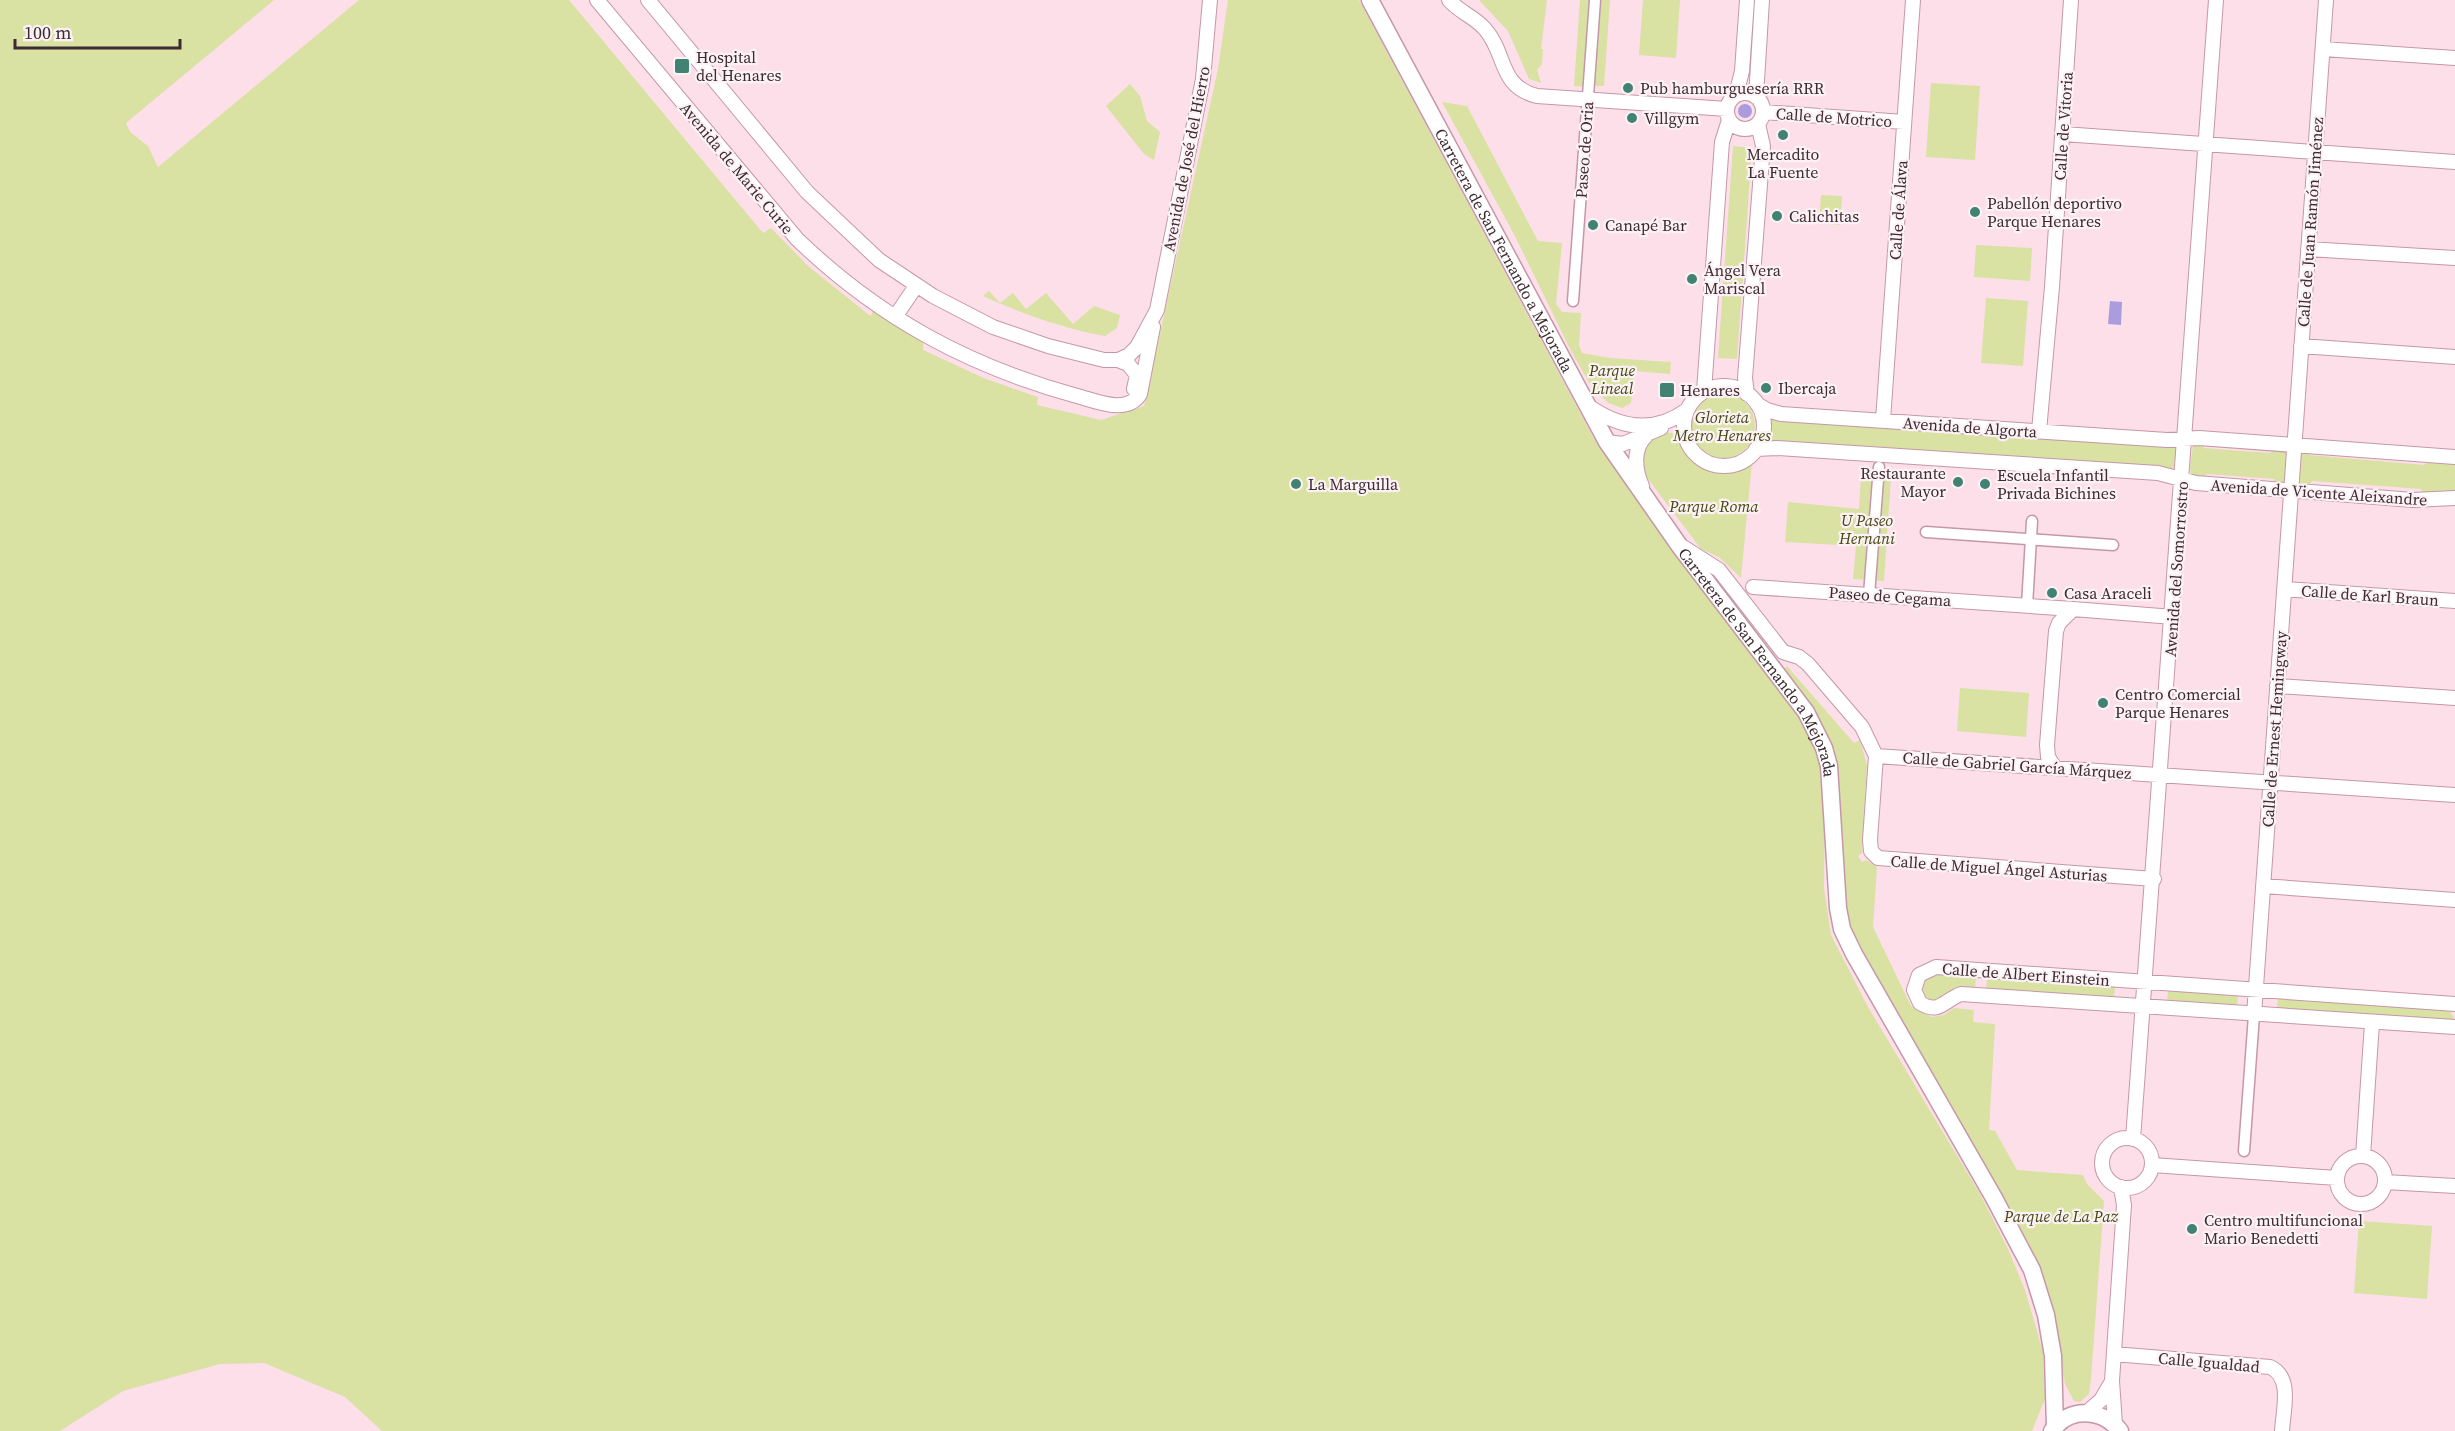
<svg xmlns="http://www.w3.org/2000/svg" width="2455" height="1431" font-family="'Source Serif 4',serif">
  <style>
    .green { fill: #d9e1a3 }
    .water { fill: #ab9cde }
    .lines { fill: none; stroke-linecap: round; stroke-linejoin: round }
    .pedestrian-casing { stroke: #c697a8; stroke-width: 13 }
    .minor-casing { stroke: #c697a8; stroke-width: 16 }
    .tertiary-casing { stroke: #c697a8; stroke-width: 19 }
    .pedestrian { stroke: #fff; stroke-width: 10 }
    .minor { stroke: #fff; stroke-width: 14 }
    .tertiary { stroke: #fff; stroke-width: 16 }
    .poi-dot { fill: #428272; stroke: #fcf2f5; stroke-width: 2 }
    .labels { text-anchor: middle; stroke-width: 4.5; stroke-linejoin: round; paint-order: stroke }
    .poi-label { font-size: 16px; fill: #3d2b32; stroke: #fcf2f5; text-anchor: start }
    .street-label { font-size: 16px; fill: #3d2b32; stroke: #fcf2f5 }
    .park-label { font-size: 16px; font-style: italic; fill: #434811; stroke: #fcf2f5 }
  </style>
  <rect width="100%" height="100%" fill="#fddfe9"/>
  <!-- green -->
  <path class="green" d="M0,0H274L126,123L130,132L148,146L158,167L359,0H569L763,233L771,228L808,266L869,315L871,316L873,310L923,341V350L986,379L1038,397L1037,405L1101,420L1144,406L1218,69L1228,0H1359L1593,437L1662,533L1791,702L1817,748L1825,793L1824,888L1831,935L1868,1007L1980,1194L2008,1249L2025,1290L2043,1352L2045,1399L2032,1431H382L345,1397L264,1363L220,1364L123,1391L60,1431H0Z
    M1479,0H1547L1541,49H1543L1542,64L1537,70L1541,83L1529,79L1508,31Z
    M1580,0H1592L1584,87L1574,86Z
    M1598,0H1610L1604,86H1592Z
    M1643,0H1680L1676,58L1639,55Z
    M1931,83L1980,86L1975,160L1926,157Z
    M1130,84L1140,96L1147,121L1160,132L1154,160L1144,154L1106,106Z
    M1442,102L1467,106L1538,241L1562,243L1556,304L1562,312L1581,313L1579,345L1582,353L1610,358L1671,362L1670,374L1634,371L1631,403L1622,408L1608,403L1590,384L1571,351L1515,236Z
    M1733,146L1752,148L1737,359L1718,358Z
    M1821,195L1842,196L1840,225L1819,224Z
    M1976,245L2032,248L2030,281L1974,277Z
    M989,291L1000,303L1013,293L1026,309L1046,293L1073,324L1094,306L1120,315L1117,328L1105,336C1062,328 1023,314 983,296Z
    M1986,298L2028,301L2023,366L1981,363Z
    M1689 426a33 33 0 1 1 66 0a33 33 0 1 1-66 0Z
    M1769,417L2174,446L2177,450L2173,470L1768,442Z
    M1663,431L1675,434C1696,464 1714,482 1752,462L1741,578L1719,557L1701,549L1645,475L1641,465L1646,440Z
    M2208,442L2203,448L2270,453L2278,446L2287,449L2285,484L2269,486L2275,479L2207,474L2200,480L2191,477L2190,467L2193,445Z
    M2316,449L2309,455L2424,465L2432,458L2455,464V492L2420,496L2422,489L2312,481L2306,488L2297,481L2298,457L2301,452Z
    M1861,476L1891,477L1884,581L1853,579L1856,546L1785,542L1788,502L1859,509Z
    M1787,666L1854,743L1860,740L1867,765L1862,853L1858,856L1862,862L1866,860L1877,867L1873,927L1911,1006L1932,1017L1944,1015L1954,1008L1974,1010L1973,1022L1995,1024L1989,1130L1995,1131L2017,1170L2083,1175L2087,1184L2104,1201L2091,1379L2089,1394L2080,1402L2074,1401L2065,1384L2055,1332L2039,1270L2031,1248L2009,1206L1877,986L1853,935L1843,897L1837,772L1783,670Z
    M1960,688L2029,693L2026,737L1957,731Z
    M1935,974L1976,978L1975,988L1932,1002L1922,993C1920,981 1924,979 1935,974Z
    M1987,978L2115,987L2114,998L1986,989Z
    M2168,991L2238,996L2237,1007L2167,1002Z
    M2278,999L2449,1010L2454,1018L2453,1020L2277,1009Z
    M2359,1221L2432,1226L2427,1299L2354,1293Z"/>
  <!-- water -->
  <path class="water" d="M1738 111a7 7 0 1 1 14 0a7 7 0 1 1-14 0Z
    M2110,301L2122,302L2121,325L2108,324Z"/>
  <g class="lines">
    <!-- pedestrian casing -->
    <g class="pedestrian-casing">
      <path id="pedestrian" d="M1573,301L1595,0
        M1926,532L2113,545
        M1869,595L1879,467
        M2027,606L2032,521
        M2244,1151L2254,1015"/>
    </g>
    <!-- minor casing -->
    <g class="minor-casing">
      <path id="minor" d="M597,0L797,239C879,318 968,366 1077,396C1096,401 1127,415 1140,394L1153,327
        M648,0L807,192L879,260L933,296L993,327L1048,346L1104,360H1118L1129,355L1137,347L1157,310L1203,79L1210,0
        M1449,0C1459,12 1475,17 1485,29C1507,54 1498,86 1537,96L1727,109
        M2323,49L2455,58
        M1727 111a18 18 0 1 1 36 0a18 18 0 1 1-36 0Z
        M1736,95L1742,71L1747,0
        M1756,97L1762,0
        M1763,112L1904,122
        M2063,134L2455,162
        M2308,249L2455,258
        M895,317L916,286
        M2301,346L2455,357
        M1118,360L1128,364L1137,375L1134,389
        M1684 426a40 40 0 1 1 80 0a40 40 0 1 1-80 0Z
        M1704,391L1722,142L1729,120
        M1747,394L1745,378L1763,146L1758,124
        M1757,404L1767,410L1781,414L2167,440L2199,438L2455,457
        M1587,405C1619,428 1653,435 1687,410
        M1883,420L1913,0
        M2039,431L2052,287L2071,0
        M1607,442L1623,444L1661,428
        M1756,449L1777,448L2158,473L2196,483L2413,500L2455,498
        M1642,486C1635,470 1632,448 1647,435
        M1683,547L1719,570L1783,652L1799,657L1808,664L1862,727L1876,756L2455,795
        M1753,587L2073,609
        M2284,589L2455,601
        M2277,686L2455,698
        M1876,756L1870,840L1871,851L1878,858L2154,879
        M2055,768L2048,757L2047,745L2056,631L2059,623L2073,609L2173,617
        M2263,886L2455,900
        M2455,1004L1936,967L1919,975L1914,990L1920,1003C1940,1015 1944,1000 1961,994L2455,1027
        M2254,1015L2326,0
        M2102 1163a25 25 0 1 1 50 0a25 25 0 1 1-50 0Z
        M2133,1139L2216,0
        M2337 1180a24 24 0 1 1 48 0a24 24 0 1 1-48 0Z
        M2363,1156L2372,1023
        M2152,1165L2337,1178
        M2385,1182L2455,1186
        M2114,1354L2270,1367C2293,1377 2283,1411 2282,1431
        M2086,1413L2101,1400L2111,1383
        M2115,1424L2112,1381L2124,1205L2121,1187"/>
    </g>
    <!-- tertiary casing -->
    <g class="tertiary-casing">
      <g id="tertiary">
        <path id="s1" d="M1370,0L1607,442L1681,548L1806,712L1824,748L1829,766L1838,908L1842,929L1854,954L1994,1198L2032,1270L2046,1315L2053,1356L2055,1427"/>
        <path d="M2052,1431C2069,1406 2103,1409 2120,1431"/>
      </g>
    </g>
    <!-- pedestrian -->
    <use href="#pedestrian" class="pedestrian"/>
    <!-- minor -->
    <use href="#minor" class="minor"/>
    <!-- tertiary -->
    <use href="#tertiary" class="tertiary"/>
  </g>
  <!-- markers -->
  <g class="poi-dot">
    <rect x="674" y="58" width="16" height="16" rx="3"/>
    <circle cx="1628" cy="88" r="6"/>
    <circle cx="1632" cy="118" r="6"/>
    <circle cx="1783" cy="135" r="6"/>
    <circle cx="1975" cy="212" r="6"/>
    <circle cx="1777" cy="216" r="6"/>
    <circle cx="1593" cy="225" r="6"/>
    <circle cx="1692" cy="279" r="6"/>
    <circle cx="1766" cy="388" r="6"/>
    <rect x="1659" y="382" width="16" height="16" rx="3"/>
    <circle cx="1958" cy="482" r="6"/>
    <circle cx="1296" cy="484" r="6"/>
    <circle cx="1985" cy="484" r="6"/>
    <circle cx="2052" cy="593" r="6"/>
    <circle cx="2103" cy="703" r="6"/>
    <circle cx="2192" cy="1229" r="6"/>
  </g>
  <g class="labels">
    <!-- poi labels -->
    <g class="poi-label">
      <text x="696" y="63">Hospital<tspan x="696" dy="18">del Henares</tspan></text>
      <text x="1640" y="94">Pub hamburguesería RRR</text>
      <text x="1644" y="124">Villgym</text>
      <text x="1783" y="160" text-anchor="middle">Mercadito<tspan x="1783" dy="18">La Fuente</tspan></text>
      <text x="1987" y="209">Pabellón deportivo<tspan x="1987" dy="18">Parque Henares</tspan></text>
      <text x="1789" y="222">Calichitas</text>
      <text x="1605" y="231">Canapé Bar</text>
      <text x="1704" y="276">Ángel Vera<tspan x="1704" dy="18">Mariscal</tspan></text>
      <text x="1778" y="394">Ibercaja</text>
      <text x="1680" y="396">Henares</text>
      <text x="1946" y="479" text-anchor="end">Restaurante<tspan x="1946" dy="18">Mayor</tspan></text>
      <text x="1997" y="481">Escuela Infantil<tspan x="1997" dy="18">Privada Bichines</tspan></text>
      <text x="1308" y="490">La Marguilla</text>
      <text x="2064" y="599">Casa Araceli</text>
      <text x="2115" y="700">Centro Comercial<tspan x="2115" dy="18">Parque Henares</tspan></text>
      <text x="2204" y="1226">Centro multifuncional<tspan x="2204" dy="18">Mario Benedetti</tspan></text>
    </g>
    <!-- street labels -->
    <g class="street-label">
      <text transform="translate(1834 117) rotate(4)" y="6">Calle de Motrico</text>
      <text transform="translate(2063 126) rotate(-86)" y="6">Calle de Vitoria</text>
      <text transform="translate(1584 150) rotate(-86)" y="6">Paseo de Oria</text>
      <text transform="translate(1186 159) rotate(-79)" y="6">Avenida de José del Hierro</text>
      <text transform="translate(737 168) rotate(50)" y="6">Avenida de Marie Curie</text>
      <text transform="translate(1898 210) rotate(-86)" y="6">Calle de Álava</text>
      <text transform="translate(2310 222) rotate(-86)" y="6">Calle de Juan Ramón Jiménez</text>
      <text dy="6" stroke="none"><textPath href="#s1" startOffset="284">Carretera de San Fernando a Mejorada</textPath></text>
      <text transform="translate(1970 427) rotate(4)" y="6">Avenida de Algorta</text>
      <text transform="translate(2319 492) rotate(4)" y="6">Avenida de Vicente Aleixandre</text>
      <text transform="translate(2176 569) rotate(-86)" y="6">Avenida del Somorrostro</text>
      <text transform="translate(2370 595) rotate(4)" y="6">Calle de Karl Braun</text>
      <text transform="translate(1890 596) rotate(4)" y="6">Paseo de Cegama</text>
      <text dy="6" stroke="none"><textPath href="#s1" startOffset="770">Carretera de San Fernando a Mejorada</textPath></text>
      <text transform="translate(2274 729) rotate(-86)" y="6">Calle de Ernest Hemingway</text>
      <text transform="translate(2017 765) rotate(4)" y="6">Calle de Gabriel García Márquez</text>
      <text transform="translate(1999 868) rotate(4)" y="6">Calle de Miguel Ángel Asturias</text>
      <text transform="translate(2026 974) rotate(4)" y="6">Calle de Albert Einstein</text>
      <text transform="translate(2209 1362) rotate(5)" y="6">Calle Igualdad</text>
    </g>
    <!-- park labels -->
    <g class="park-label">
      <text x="1612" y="376">Parque<tspan x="1612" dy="18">Lineal</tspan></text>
      <text x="1722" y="423">Glorieta<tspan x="1722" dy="18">Metro Henares</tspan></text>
      <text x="1714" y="512">Parque Roma</text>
      <text x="1867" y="526">U Paseo<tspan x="1867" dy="18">Hernani</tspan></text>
      <text x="2061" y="1222">Parque de La Paz</text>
    </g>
  </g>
  <!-- scale -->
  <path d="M15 39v9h165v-9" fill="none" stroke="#3d2b32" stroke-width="3"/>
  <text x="24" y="39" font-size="18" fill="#3d2b32" stroke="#fcf2f5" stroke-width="4.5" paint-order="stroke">100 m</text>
</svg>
